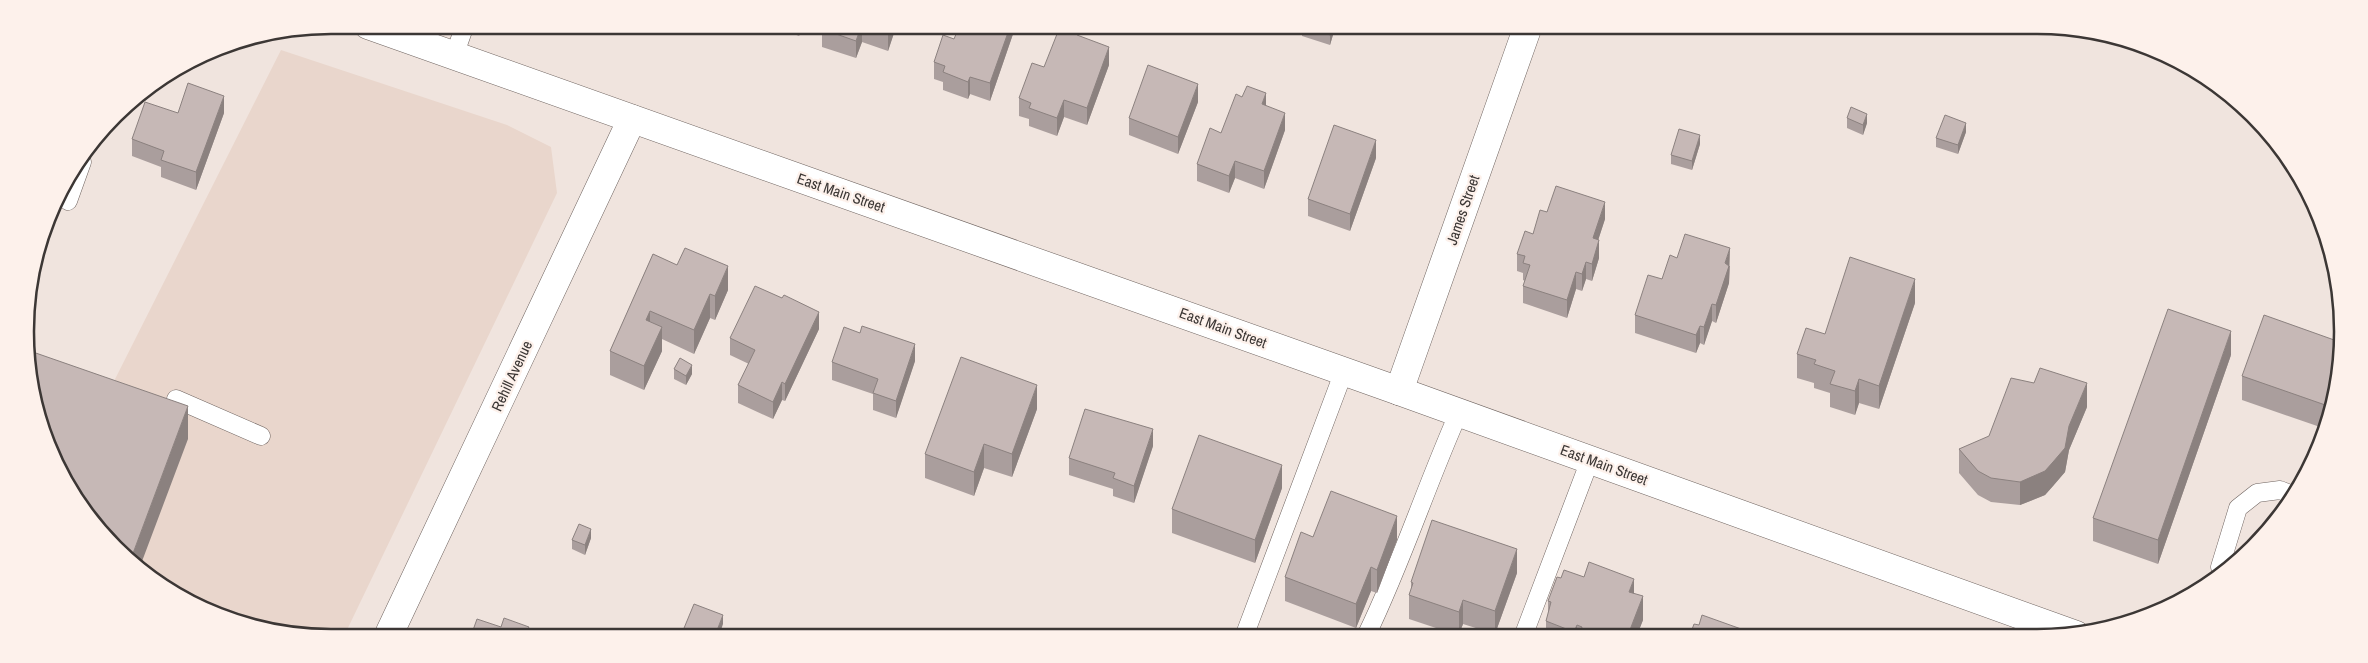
<svg xmlns="http://www.w3.org/2000/svg" width="2368" height="663" font-family="'Archivo Narrow',sans-serif">
  <style>
    .built { fill: #e9d6cc }
    .lines { fill: none; stroke-linecap: round; stroke-linejoin: round }
    .lane-casing { stroke: #6e635f; stroke-width: 19 }
    .street-casing { stroke: #6e635f; stroke-width: 29 }
    .secondary-casing { stroke: #6e635f; stroke-width: 29 }
    .lane { stroke: #fff; stroke-width: 18 }
    .street { stroke: #fff; stroke-width: 28 }
    .secondary { stroke: #fff; stroke-width: 28 }
    .wall { fill: #aa9e9d }
    .shaded-wall { fill: #8b817f }
    .building { fill: #c6b8b6; stroke: #8b817f }
    .labels { text-anchor: middle; stroke-width: 4.5; stroke-linejoin: round; paint-order: stroke }
    .street-label { font-size: 15px; fill: #3c3735; stroke: #fdf1eb }
    .rim { fill: none; stroke: #3c3735; stroke-width: 2.5 }
  </style>
  <rect width="100%" height="100%" fill="#f0e4de"/>
  <!-- built -->
  <path class="built" d="M281,50L507,125L551,147L557,193L346,632H272L178,597L89,518L36,411L32,372L105,399Z"/>
  <g class="lines">
    <!-- lane casing -->
    <g class="lane-casing">
      <path id="lane" d="M454,56L465,25
        M68,201L82,162
        M176,399L261,436
        M2220,567L2238,508L2257,493L2280,490L2293,495
        M1245,634L1344,371
        M1367,634C1402,562 1426,486 1459,412
        M1524,634L1590,460"/>
    </g>
    <!-- street casing -->
    <g class="street-casing">
      <path id="street" d="M1399,391L1527,29
        M390,632L632,119"/>
    </g>
    <!-- secondary casing -->
    <g class="secondary-casing">
      <path id="secondary" d="M368,25L1399,391L2076,635"/>
    </g>
    <!-- lane -->
    <use href="#lane" class="lane"/>
    <!-- street -->
    <use href="#street" class="street"/>
    <!-- secondary -->
    <use href="#secondary" class="secondary"/>
  </g>
  <!-- wall -->
  <path class="wall" d="M773,26L802,27L799,36Z
    M823,27H896L888,51L862,42L856,58L822,47V29Z
    M1013,27V34L990,101L970,94L968,99L943,90V82L934,79V62L954,39Z
    M1302,28H1335L1330,45L1302,36Z
    M1079,36L1109,65L1087,125L1064,117L1057,136L1029,126V119L1019,116V98L1044,67Z
    M1198,102L1178,154L1129,135V118Z
    M1266,105L1285,130L1264,189L1235,178L1229,193L1197,181V164L1221,133Z
    M178,113H224L196,190L161,177V167L132,156V139Z
    M1847,118L1867,123L1863,135L1847,128Z
    M1966,132L1958,154L1936,147V138Z
    M1700,144L1692,170L1671,164V155Z
    M1376,158L1350,231L1308,216V199Z
    M1547,212L1605,219L1598,240L1599,258L1592,281L1586,279L1582,291L1576,289L1567,318L1523,303V286L1525,281L1523,280V273L1517,271V254L1533,234Z
    M653,254L728,290L715,320L710,318L694,354L662,339V351L644,390L610,375V351Z
    M1677,258L1730,266L1729,283L1716,323L1712,321L1704,345L1700,343L1696,353L1635,333V315Z
    M1915,303L1879,409L1859,403L1855,415L1830,407V393L1814,388V383L1797,378V354Z
    M819,329L785,401L782,400L773,419L738,403V385L749,364L730,355V338Z
    M2231,355L2158,564L2093,541V518Z
    M915,361L896,418L873,410V394L832,380V362Z
    M674,369L692,374L686,385L674,379Z
    M2242,376L2337,391L2323,428L2242,400Z
    M2087,407L2069,450L2065,472L2053,486L2045,495L2020,505L1991,502L1978,495L1959,473V449Z
    M1037,409L1012,477L984,468L974,496L925,478V454Z
    M1153,446L1134,503L1113,496V489L1069,475V458Z
    M1282,488L1255,563L1172,533V509Z
    M1313,537L1397,540L1377,593L1371,591L1356,628L1285,601V577Z
    M591,538L585,555L572,549V540Z
    M1517,573L1495,634L1463,624L1459,634H1454L1409,619V595L1411,590V582Z
    M1561,578L1634,593L1643,620L1637,635L1546,634V621L1548,615V601Z"/>
  <!-- shaded-wall -->
  <path class="shaded-wall" d="M799,27H802L799,36Z
    M861,27H862V42L856,58V41Z
    M890,27H896L888,51V34Z
    M1010,27H1013V34L990,101V83Z
    M1332,28H1335L1330,45V35Z
    M1109,47V65L1087,125V108Z
    M970,77V94L968,99V82Z
    M1198,84V102L1178,154V137Z
    M1266,93V110L1262,104Z
    M224,96V113L196,190V172Z
    M1064,100V117L1057,136V118Z
    M1285,113V130L1264,189V171Z
    M1867,114V123L1863,135V125Z
    M1966,123V132L1958,154V145Z
    M1700,135V144L1692,170V161Z
    M1376,140V158L1350,231V214Z
    M1235,161V178L1229,193V176Z
    M1605,202V219L1593,256V238Z
    M1599,240V258L1592,281V264Z
    M1730,248L1729,283L1716,323V305L1725,263Z
    M1586,262V279L1582,291V274Z
    M728,266V290L715,320V296Z
    M1576,272V289L1567,318V300Z
    M1915,279V303L1879,409V386Z
    M710,294V318L694,354V330Z
    M1712,304V321L1704,345V327Z
    M650,311V334L646,320Z
    M819,312V329L785,401V384Z
    M1700,326V343L1696,353V335Z
    M662,327V351L644,390V366Z
    M2231,331V355L2158,564V540Z
    M915,344V361L896,418V401Z
    M692,365V374L686,385V376Z
    M1859,379V403L1855,415V391Z
    M782,382V400L773,419V402Z
    M2087,383V407L2069,450L2065,472L2053,486L2045,495L2020,505V482L2069,426Z
    M1037,385V409L1012,477V454Z
    M188,406V439L141,564L132,556Z
    M1153,429V446L1134,503V486Z
    M984,444V468L974,496V472Z
    M1282,465V488L1255,563V540Z
    M1397,516V540L1377,593V570Z
    M591,529V538L585,555V545Z
    M1517,549V573L1495,634V611Z
    M1371,567V591L1356,628V604Z
    M1634,579V603L1629,592Z
    M1643,596V620L1637,635H1628Z
    M1463,600V624L1459,634V612Z
    M723,615V624L720,633H716Z
    M1577,625V635L1574,634V632Z"/>
  <!-- building -->
  <path class="building" d="M823,27H861L856,41L822,29Z
    M868,27H890L888,34Z
    M959,27H1010L990,83L970,77L968,82L943,72L945,66L934,62L943,35L954,39Z
    M1065,27H1073L1079,30L1077,35L1109,47L1087,108L1064,100L1057,118L1029,108L1031,103L1019,98L1032,63L1044,67L1059,29L1063,31Z
    M1308,28H1332L1330,35Z
    M1148,65L1198,84L1178,137L1129,118Z
    M188,83L224,96L196,172L161,160L164,151L132,139L145,102L178,113Z
    M1247,86L1266,93L1262,104L1285,113L1264,171L1235,161L1229,176L1197,164L1210,128L1221,133L1236,94L1242,97Z
    M1851,107L1867,114L1863,125L1847,118Z
    M1945,115L1966,123L1958,145L1936,138Z
    M1334,125L1376,140L1350,214L1308,199Z
    M1679,129L1700,135L1692,161L1671,155Z
    M1556,186L1605,202L1593,238L1599,240L1592,264L1586,262L1582,274L1576,272L1567,300L1523,286L1530,265L1523,263L1525,256L1517,254L1525,231L1533,234L1540,210L1547,212Z
    M1685,234L1730,248L1725,263L1729,266L1716,305L1712,304L1704,327L1700,326L1696,335L1635,315L1648,275L1662,279L1670,255L1677,258Z
    M685,248L728,266L715,296L710,294L694,330L650,311L646,320L662,327L644,366L610,351L653,254L677,265Z
    M1850,257L1915,279L1879,386L1859,379L1855,391L1830,384L1835,371L1814,364L1816,360L1797,354L1806,328L1825,334Z
    M755,286L782,298L784,295L819,312L785,384L782,382L773,402L738,385L755,350L730,338Z
    M2168,309L2231,331L2158,540L2093,518Z
    M2264,315L2337,341V391L2331,407L2242,376Z
    M862,326L915,344L896,401L873,393L878,379L832,362L844,327L860,333Z
    M30,351L188,406L132,556L89,518L36,411Z
    M961,357L1037,385L1012,454L984,444L974,472L925,454Z
    M680,358L692,365L686,376L674,369Z
    M2040,368L2087,383L2069,426L2065,448L2053,462L2045,471L2020,482L1991,478L1978,471L1959,449L1989,436L2011,378L2034,383Z
    M1085,409L1153,429L1134,486L1113,478L1115,473L1069,458Z
    M1199,435L1282,465L1255,540L1172,509Z
    M1331,491L1397,516L1377,570L1371,567L1356,604L1285,577L1301,532L1313,537Z
    M1432,520L1517,549L1495,611L1463,600L1459,612L1409,595L1413,583L1411,582Z
    M579,524L591,529L585,545L572,540Z
    M1589,562L1634,579L1629,592L1643,596L1628,635H1580L1582,627L1577,625L1574,632L1546,621L1551,602L1548,601L1557,577L1561,578L1564,570L1584,577Z
    M694,604L723,615L716,633H682Z
    M1702,615L1744,630L1742,635H1690L1694,624L1699,625Z
    M504,618L529,627L526,633H472L477,619L501,627Z"/>
  <g class="labels">
    <!-- street labels -->
    <g class="street-label">
      <text transform="translate(841 193) rotate(19)" y="5">East Main Street</text>
      <text transform="translate(1463 210) rotate(-71)" y="5">James Street</text>
      <text transform="translate(1223 328) rotate(20)" y="5">East Main Street</text>
      <text transform="translate(512 376) rotate(-65)" y="5">Rehill Avenue</text>
      <text transform="translate(1604 465) rotate(20)" y="5">East Main Street</text>
    </g>
  </g>
  <!-- crop -->
  <path d="M0 0H2368V663H0ZM331 34H2037A297 297 0 0 1 2334 331V332A297 297 0 0 1 2037 629H331A297 297 0 0 1 34 332V331A297 297 0 0 1 331 34Z" fill="#fdf1eb" fill-rule="evenodd"/>
  <path class="rim" d="M331 34H2037A297 297 0 0 1 2334 331V332A297 297 0 0 1 2037 629H331A297 297 0 0 1 34 332V331A297 297 0 0 1 331 34Z"/>
</svg>
